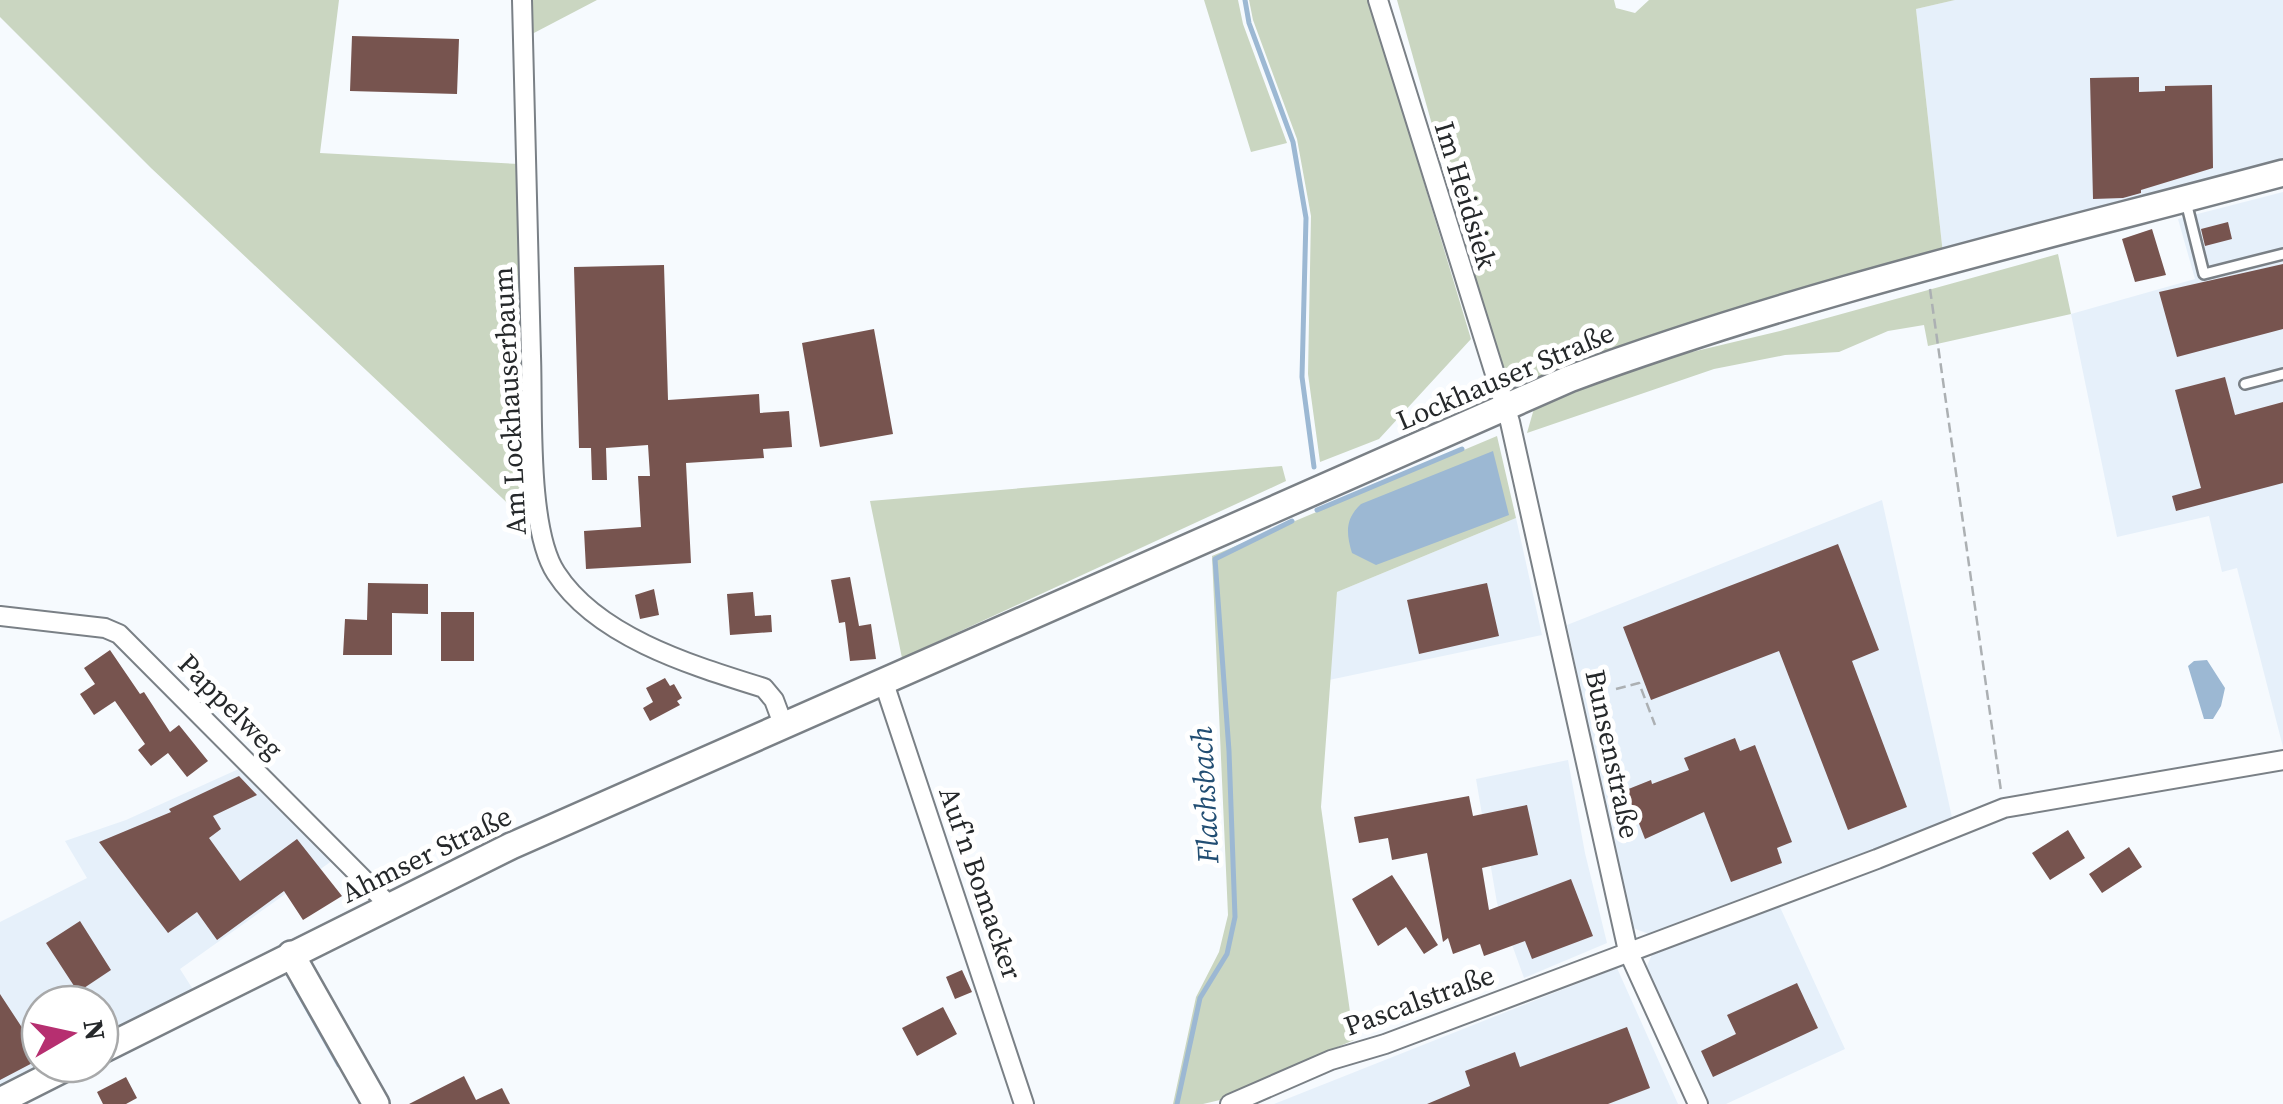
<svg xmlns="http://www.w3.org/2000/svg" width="2283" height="1104" font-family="'Source Serif 4',serif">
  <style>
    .built { fill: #e6f0fa }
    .green { fill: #cad6c1 }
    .water { fill: #9cb8d3 }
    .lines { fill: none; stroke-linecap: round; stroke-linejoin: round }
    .stream { stroke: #9cb8d3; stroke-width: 5 }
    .building { fill: #77544f }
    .lane-casing { stroke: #7a8086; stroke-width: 14 }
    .street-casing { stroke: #7a8086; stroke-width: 22 }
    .secondary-casing { stroke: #7a8086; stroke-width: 30 }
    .path { stroke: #acb0b3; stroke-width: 2.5; stroke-dasharray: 10 5; stroke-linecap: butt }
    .lane { stroke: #fff; stroke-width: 9 }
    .street { stroke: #fff; stroke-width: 18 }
    .secondary { stroke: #fff; stroke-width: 25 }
    .labels { text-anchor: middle; stroke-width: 10; stroke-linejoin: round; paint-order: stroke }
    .street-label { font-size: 28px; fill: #25282a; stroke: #fff }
    .water-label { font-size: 30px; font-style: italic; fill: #224e73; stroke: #fff }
  </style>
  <rect width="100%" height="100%" fill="#f6fafe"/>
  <!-- built -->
  <path class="built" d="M1955,0H2283V161L1943,254L1916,9Z
    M2283,192V747L2237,568L2222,572L2209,516L2117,537L2071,314L2195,279L2178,219Z
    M1882,500L1953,822L1649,934L1633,928L1616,861L1567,625Z
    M1516,518L1542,635L1329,680L1337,592Z
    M1568,760L1585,853L1607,943L1524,978L1497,903L1476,779Z
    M243,767L336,858L180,969L194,991L100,1040V1004H40V1064H53L0,1091V922L87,878L65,841L126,820Z
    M1779,905L1845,1049L1726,1104H1707L1646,968L1654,950Z
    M1617,968L1678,1104H1274Z"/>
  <!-- green -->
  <path class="green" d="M0,0H339L320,153L519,164L522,423L534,528L151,168L0,17Z
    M532,0H597L532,34Z
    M1204,0H1238L1243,24L1287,143L1251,152Z
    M1249,0H1369L1471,339L1379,439L1320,462L1308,374L1311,216L1297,139L1253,20Z
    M1397,0H1614L1616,8L1635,13L1649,0H1955L1916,9L1943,254L1684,327L1526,384L1502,374Z
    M2058,254L2071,314L1928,346L1924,325L1888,331L1839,352L1785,355L1714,369L1527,433L1535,405L1671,357L1780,331Z
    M1497,436L1516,518L1337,592L1321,807L1354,1040L1268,1077L1237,1096L1203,1104H1173L1196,997L1219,952L1228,915L1212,556Z
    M1282,466L1286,481L902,658L870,501Z"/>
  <!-- water -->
  <path class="water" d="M1493,451L1509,515L1376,565L1352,553C1346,533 1345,519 1361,504Z
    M2207,660L2225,688L2221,706L2213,719H2204L2188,666L2194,661Z"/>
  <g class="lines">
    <!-- stream -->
    <path class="stream" d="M1245,0L1249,23L1293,142L1306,218L1302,377L1314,467
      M1317,510L1462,449
      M294,985L339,1065
      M1177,1104L1200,998L1227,954L1235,917L1229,751L1215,559L1292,521"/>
  </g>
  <!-- building -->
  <path class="building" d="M352,36L459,39L457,94L350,91Z
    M2139,77V92L2165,91V86L2212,85L2213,168L2141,190V193L2123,198L2093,199L2090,78Z
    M2228,222L2232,239L2205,246L2201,229Z
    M2152,229L2166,275L2135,282L2122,239Z
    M2283,264V329L2177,357L2159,292Z
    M664,265L668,400L759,394L760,413L789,411L792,447L763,449L764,458L686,463L691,563L586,569L584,531L641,527L638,476H650L648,445L606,448L607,480H592L591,448H579L574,267Z
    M874,329L893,434L820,447L802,343Z
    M2225,377L2235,415L2283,402V483L2176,511L2172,496L2201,488L2175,390Z
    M1838,544L1879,650L1852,661L1907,807L1848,830L1779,651L1651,700L1623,627Z
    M850,577L859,626L871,624L876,659L850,661L845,622L839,623L831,580Z
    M368,583L428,584V614L392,613V655H343L345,619L367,620Z
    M1487,583L1499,636L1419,654L1407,600Z
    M654,589L659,615L640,619L635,595Z
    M753,592L755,616L771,615L772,632L730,635L727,594Z
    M441,612H474V661H441Z
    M110,650L140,694L144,692L170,732L179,725L208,761L187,777L168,753L151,766L138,750L145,744L115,701L94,715L80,694L95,684L84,668Z
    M665,678L670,686L674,684L682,698L677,701L680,705L650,721L643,708L653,702L646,688Z
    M1735,738L1740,751L1755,745L1792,842L1777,848L1782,863L1731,882L1704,812L1645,839L1626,790L1651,780L1652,784L1689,770L1684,758Z
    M239,776L257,795L213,816L221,829L209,838L240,881L297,839L342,896L303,920L284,891L217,940L197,912L168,933L99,842L171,812L169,809Z
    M1469,796L1473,816L1527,805L1538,855L1482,868L1489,910L1571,879L1593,936L1532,959L1525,941L1484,956L1480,944L1453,954L1448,938L1443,942L1427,853L1392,860L1388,838L1359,843L1354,817Z
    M2068,830L2085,858L2050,880L2032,853Z
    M2129,847L2142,867L2102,893L2089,874Z
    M1392,875L1438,945L1424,954L1406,927L1378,946L1352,899Z
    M80,921L111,970L78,992L46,943Z
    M962,970L972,992L955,999L946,977Z
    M1797,983L1818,1028L1713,1077L1701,1051L1736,1034L1727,1015Z
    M0,994L40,1055V1059L0,1080Z
    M943,1007L957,1034L917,1056L902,1028Z
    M1627,1027L1650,1088L1608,1104H1427L1470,1086L1465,1071L1515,1052L1520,1067Z
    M464,1076L476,1100L502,1088L510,1104H409Z
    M126,1077L137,1098L126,1104H103L97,1092Z"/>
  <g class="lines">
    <!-- lane casing -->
    <g class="lane-casing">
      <path id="lane" d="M2186,202L2204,274L2283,254
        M2245,384L2283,374"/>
    </g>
    <!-- street casing -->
    <g class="street-casing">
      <path id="street" d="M522,0C525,119 528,238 531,356C533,410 527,529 556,573C598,638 694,666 764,688L774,700L783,724
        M1378,0L1510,422L1628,951L1698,1104
        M0,616L105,628L119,634L389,905
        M883,680L1024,1104
        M1230,1104L1331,1060L1385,1044L1877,859L2004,808L2283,760"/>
    </g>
    <!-- secondary casing -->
    <g class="secondary-casing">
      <path id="secondary" d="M291,954L376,1104
        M100,1051L511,846L1569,379C1801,293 2044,237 2283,173
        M0,1101L73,1064"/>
    </g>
    <!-- path -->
    <path class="path" d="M1930,289L2001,791
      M1616,689L1639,683L1655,725"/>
    <!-- lane -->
    <use href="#lane" class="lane"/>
    <!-- street -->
    <use href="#street" class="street"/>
    <!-- secondary -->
    <use href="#secondary" class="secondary"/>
  </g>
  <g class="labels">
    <!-- street labels -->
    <g class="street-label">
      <text transform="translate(1466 195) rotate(73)" y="10">Im Heidsiek</text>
      <text transform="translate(1505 376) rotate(-23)" y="10">Lockhauser Straße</text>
      <text transform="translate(509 401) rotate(-93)" y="10">Am Lockhauserbaum</text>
      <text transform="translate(231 706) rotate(45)" y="10">Pappelweg</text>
      <text transform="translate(1613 754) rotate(78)" y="10">Bunsenstraße</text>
      <text transform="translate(426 854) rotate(-26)" y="10">Ahmser Straße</text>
      <text transform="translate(981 883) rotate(71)" y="10">Auf'n Bomacker</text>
      <text transform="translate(1419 1000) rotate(-20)" y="10">Pascalstraße</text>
    </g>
    <!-- water labels -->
    <g class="water-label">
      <text transform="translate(1205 795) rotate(-93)" y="10">Flachsbach</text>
    </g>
  </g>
  <!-- north arrow -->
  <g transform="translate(70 1034) rotate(81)"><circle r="48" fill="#ffffff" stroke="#a8a9aa" stroke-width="2.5"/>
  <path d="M0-8L18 38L0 25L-18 38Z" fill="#b62f70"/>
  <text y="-15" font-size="28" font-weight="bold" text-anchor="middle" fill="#25282a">N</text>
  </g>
</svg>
